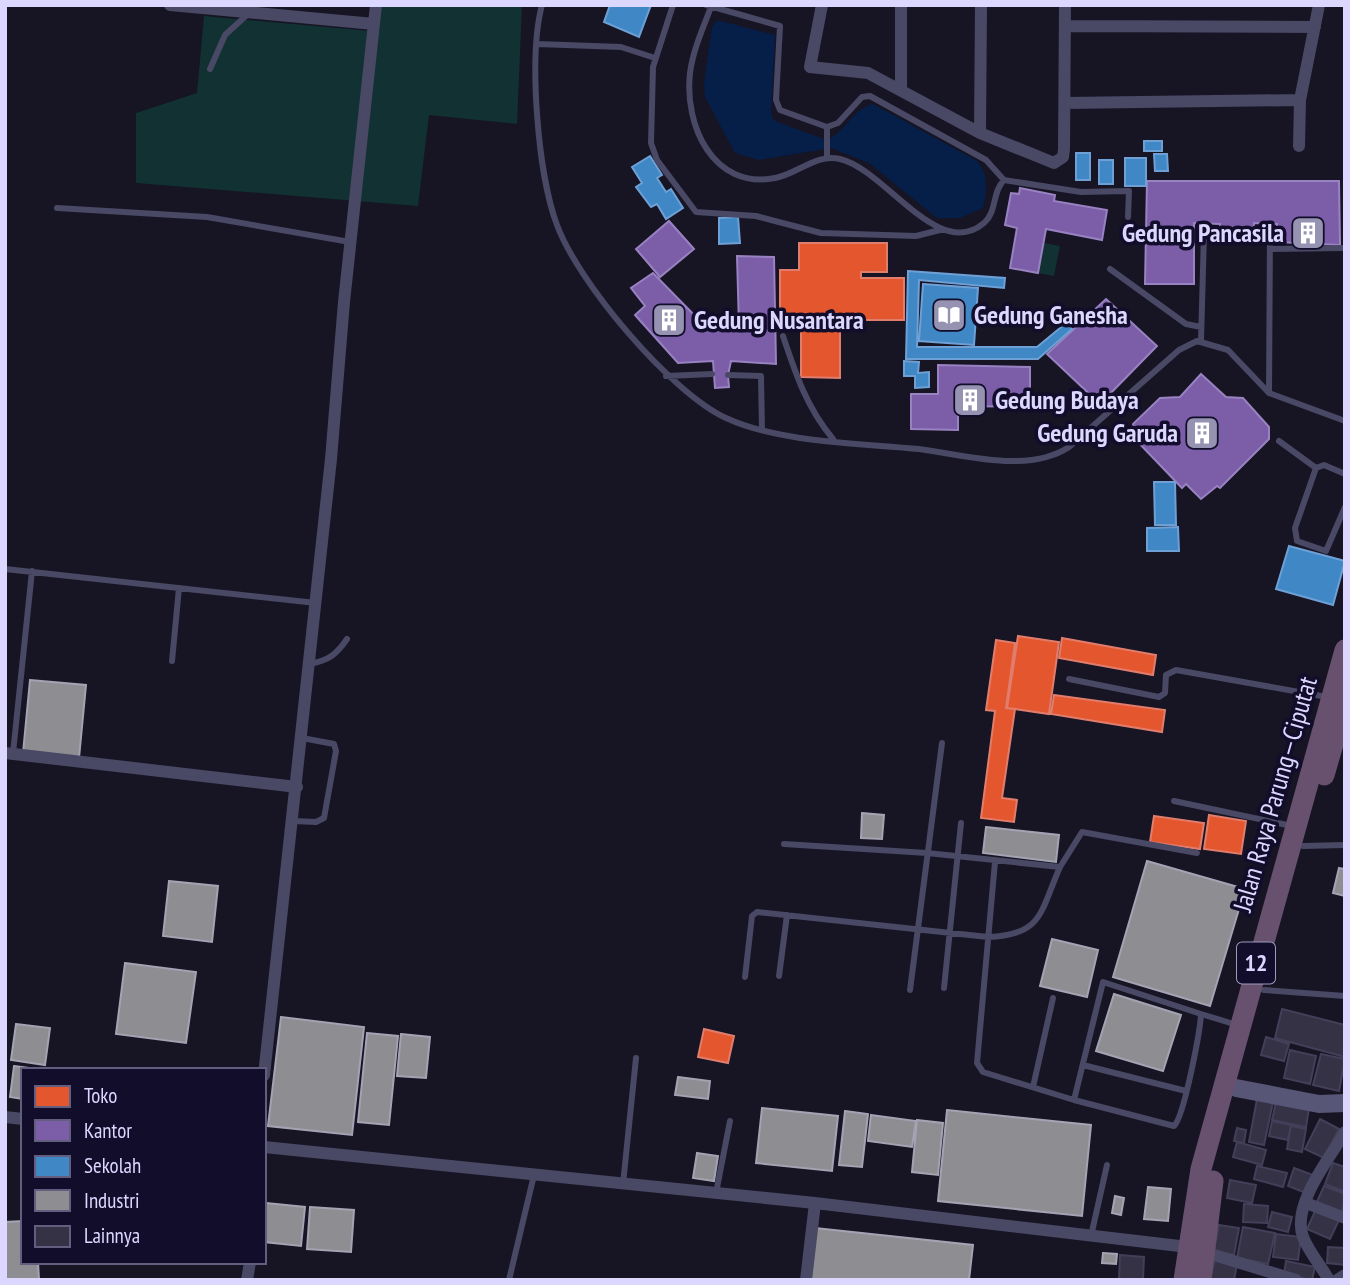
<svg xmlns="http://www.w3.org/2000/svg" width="1350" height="1285" font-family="'PT Sans Narrow',sans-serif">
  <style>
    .green { fill: #113132 }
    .water { fill: #061f49 }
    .shops { fill: #e4572e; stroke: #e17d6d; stroke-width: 2 }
    .offices { fill: #7b5ea7; stroke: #9882c1; stroke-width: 2 }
    .schools { fill: #3f88c5; stroke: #6ea0d6; stroke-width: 2 }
    .industry { fill: #8d8d92; stroke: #a4a3b3; stroke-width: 2 }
    .building { fill: #353246; stroke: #433f58; stroke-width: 2 }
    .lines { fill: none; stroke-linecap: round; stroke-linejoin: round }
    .lane { stroke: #494865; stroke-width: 6 }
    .street { stroke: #494865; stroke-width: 12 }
    .secondary { stroke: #585677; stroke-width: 18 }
    .highway { stroke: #67516f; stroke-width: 21 }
    .labels { text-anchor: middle; stroke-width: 7; stroke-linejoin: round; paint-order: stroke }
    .shield { fill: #120d2b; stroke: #9f9abf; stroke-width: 2 }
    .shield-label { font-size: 24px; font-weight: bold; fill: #dbd7ff }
    .poi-label { font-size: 26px; font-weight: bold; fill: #dbd7ff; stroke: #120d2b; text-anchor: start }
    .street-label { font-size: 26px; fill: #dbd7ff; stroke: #120d2b }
  </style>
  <rect width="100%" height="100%" fill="#171424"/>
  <!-- green -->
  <path class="green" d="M373,5H522L517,124L429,115L418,206L136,183V113L197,93L204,16L371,31Z
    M1044,243L1060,246L1054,276L1038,273Z"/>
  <!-- water -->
  <path class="water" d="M717,20L775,35L771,110L772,118L777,122L827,140C845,132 854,108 873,104L977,161C989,174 987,192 983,208L960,218H937L869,163L831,148L759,160L735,153L705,97L704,83L712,27Z"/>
  <!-- shops -->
  <path class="shops" d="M799,243H887V272H861V278H904V320H840V378L801,377V320H780V270H799Z
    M1018,636L1059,642L1049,714L1007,708Z
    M1062,638L1156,655L1153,675L1059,658Z
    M996,640L1015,643L1006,708L1015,709L1002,798L1017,800L1014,822L981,818L995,711L986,710Z
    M1054,695L1165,710L1162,732L1051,714Z
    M1209,815L1246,821L1241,854L1204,849Z
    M1154,816L1204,823L1200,849L1150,842Z
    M704,1029L734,1036L728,1063L698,1057Z"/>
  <!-- offices -->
  <path class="offices" d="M1147,181H1339L1340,245L1277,242V224L1254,223L1253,244L1221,243L1220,224L1194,223V284H1145Z
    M1020,188L1055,195L1054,201L1107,210L1102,240L1046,229L1038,273L1010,268L1017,228L1005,225L1011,193L1019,194Z
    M669,221L694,249L660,277L636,249Z
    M737,256L774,257L776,364L731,361L728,375L729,387L715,388L713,361L678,363L635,315L645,306L631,288L653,273L704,325L739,327Z
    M1106,299L1157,346L1100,404L1047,354Z
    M938,365L1030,367V407L958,406V430L911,429V394H938Z
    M1201,374L1226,397L1243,398L1269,427V439L1220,488L1217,486L1201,499L1186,484L1182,488L1135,439L1133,424L1160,398L1180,397Z"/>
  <!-- schools -->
  <path class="schools" d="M610,5H651L639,37L604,22Z
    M1144,141H1162V151H1144Z
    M1076,153H1090V180H1076Z
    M1154,154H1167L1168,171H1155Z
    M650,156L662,175L657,178L666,192L671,189L683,208L666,219L657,204L651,207L636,187L642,183L632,167Z
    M1125,158H1146V186H1125Z
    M1099,160H1113V184H1099Z
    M738,217L740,243L719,244V218Z
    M908,271L1005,278L1004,288L919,280L917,347H1037L1066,323L1072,329L1038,359H906Z
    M923,284L978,288L974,345L919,341Z
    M904,361L919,362L918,373L929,372V387L915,388V376H904Z
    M1154,482H1175L1176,525H1155Z
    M1178,527L1179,551H1147V528Z
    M1289,546L1345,561L1333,605L1276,589Z"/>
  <!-- industry -->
  <path class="industry" d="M30,680L86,685L79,758L23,753Z
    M862,813L884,815L882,839L861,838Z
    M986,827L1059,835L1056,862L983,853Z
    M1147,861L1245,889L1210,1006L1113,977Z
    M1339,868L1345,869V896L1333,893Z
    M169,881L218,886L212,942L163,936Z
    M1052,939L1098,950L1087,997L1040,986Z
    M125,963L196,972L186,1043L116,1034Z
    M1114,994L1181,1015L1163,1071L1096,1051Z
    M281,1017L364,1027L352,1135L268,1126Z
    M16,1024L50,1028L45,1065L11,1060Z
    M367,1033L398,1036L389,1125L358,1122Z
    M401,1034L430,1037L426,1078L397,1076Z
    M14,1066L44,1070H23V1099L10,1097Z
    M678,1077L710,1081L708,1099L675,1095Z
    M762,1108L838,1116L832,1171L756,1163Z
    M947,1110L1091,1125L1082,1216L938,1201Z
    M845,1111L868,1114L862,1167L839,1165Z
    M871,1115L916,1121L912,1147L868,1141Z
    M917,1120L943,1123L938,1175L912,1172Z
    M697,1153L718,1156L714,1181L693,1178Z
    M1148,1187L1171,1189L1168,1221L1144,1219Z
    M1115,1196L1124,1198L1121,1215L1112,1213Z
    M266,1203L305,1207L301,1246L264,1242Z
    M310,1207L354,1210L351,1252L307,1249Z
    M23,1221V1262H38L39,1280H5V1222Z
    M815,1228L973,1245L969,1280H809Z
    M1103,1253L1117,1254L1116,1264L1102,1263Z"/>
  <!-- building -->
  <path class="building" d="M1282,1009L1345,1025V1057L1275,1038Z
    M1266,1037L1289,1044L1284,1061L1261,1055Z
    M1290,1050L1316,1056L1310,1084L1284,1078Z
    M1321,1054L1345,1059L1339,1091L1313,1085Z
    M1257,1099L1273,1102L1264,1145L1249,1142Z
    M1276,1102L1309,1108L1306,1127L1272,1120Z
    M1320,1119L1339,1129L1324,1158L1305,1149Z
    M1272,1121L1291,1125L1288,1140L1269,1136Z
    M1291,1126L1306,1129L1302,1152L1287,1149Z
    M1237,1128L1246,1130L1244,1143L1234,1141Z
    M1237,1142L1266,1150L1262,1165L1233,1157Z
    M1333,1163L1345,1167V1192L1325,1184Z
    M1257,1166L1287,1173L1283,1187L1254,1179Z
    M1294,1168L1313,1175L1306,1193L1288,1186Z
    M1230,1180L1256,1185L1252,1203L1227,1198Z
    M1324,1186L1345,1194L1342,1215L1316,1204Z
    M1244,1204L1268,1206L1267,1223L1243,1222Z
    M1316,1209L1339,1220L1330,1239L1307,1229Z
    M1272,1212L1292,1217L1288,1232L1268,1227Z
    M1219,1225L1239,1228L1234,1255L1214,1251Z
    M1243,1227L1275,1233L1268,1264L1237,1258Z
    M1276,1234L1301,1237L1298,1260L1273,1257Z
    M1328,1247L1345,1248V1265L1327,1263Z
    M1120,1255L1144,1257L1143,1280H1119Z
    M1215,1259L1237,1264L1234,1280H1210Z
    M1286,1261L1315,1267L1312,1280L1284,1274Z"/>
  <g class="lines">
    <!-- lane -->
    <path class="lane" d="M542,5C528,57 538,175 557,225C578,282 670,392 726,418C780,443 859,443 919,449C965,455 1028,474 1069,447L1179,350L1197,341L1228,350L1269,393L1345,421
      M673,5L653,67L651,143L657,160L696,212L756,216L821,233L916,236L940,230
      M706,5L780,26L776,100L780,110L827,127L838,123L862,97L870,96L986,160L1004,180
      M711,7C703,28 693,50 690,73C684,125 713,190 775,178C798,174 816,153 840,159C886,170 938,262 984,223C997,212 992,192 1004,180L1081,192L1129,191L1128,217
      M537,44L621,47L655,58
      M210,69L225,35L248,14
      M827,157V127
      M57,208L207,217L350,242
      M1271,249L1345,248
      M1110,269L1186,324L1201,327
      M783,336C796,375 807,408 833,439
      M1201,342L1204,233
      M728,375L761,376L762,430
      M666,376L712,374
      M1269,393L1270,232
      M1279,441L1316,468
      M1345,474L1324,465L1316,468L1295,528L1297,541L1326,551L1345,507
      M5,569L316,603
      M172,661L179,588
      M310,664C329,660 336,655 347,639
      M1069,679L1159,697L1165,693L1166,675L1176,670L1327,697
      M13,753L32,571
      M1174,801L1292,826
      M293,821L316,822L324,818L336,751L334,744L302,738
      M1303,846L1345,845
      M995,862L977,1063L983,1072L1074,1100L1174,1126C1184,1117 1200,1032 1201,1014L1103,982L1074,1100
      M1060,867L1082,832L1197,853
      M779,976L787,915
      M745,977L752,916L757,912L988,937C1043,935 1040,912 1060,867L927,853L784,844
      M944,988L961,823
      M910,990L942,743
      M1264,990L1345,996
      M1201,1014L1237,1025
      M1083,1065L1186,1091
      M1033,1087L1053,998
      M623,1184L636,1058
      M716,1193L730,1121
      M1091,1236L1107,1165
      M509,1280L534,1175"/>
    <!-- street -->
    <path class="street" d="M170,5L374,24
      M822,5L810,67L868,73L980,133L1054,163L1063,157L1064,149L1065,5
      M1066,26L1315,27
      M901,88V5
      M1065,103L1300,100
      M980,133L981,5
      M1299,146L1300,100L1319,5
      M5,753L297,787
      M264,1075L331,459L344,302L376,5
      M5,1117L23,1119
      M264,1147L815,1203L1188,1247L1296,1280
      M1306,1203L1345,1218
      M247,1280L250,1262
      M806,1280L815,1203
      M1329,1280C1321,1266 1309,1252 1303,1237C1291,1205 1330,1158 1345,1132
      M1337,1280L1345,1275"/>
    <!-- secondary -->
    <path class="secondary" d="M1236,1088L1319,1104L1345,1103"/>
    <!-- highway -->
    <path class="highway" d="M1324,775L1345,703
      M1184,1280L1201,1169L1345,650
      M1201,1280L1213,1181"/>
  </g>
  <!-- icons -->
  <defs>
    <g id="building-square" transform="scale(1.75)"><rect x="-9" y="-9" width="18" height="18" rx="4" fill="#9693b2" stroke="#120d2b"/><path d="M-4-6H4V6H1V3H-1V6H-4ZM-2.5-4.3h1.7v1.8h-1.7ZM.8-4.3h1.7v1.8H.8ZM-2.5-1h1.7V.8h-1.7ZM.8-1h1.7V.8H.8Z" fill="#fff"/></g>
    <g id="library-square" transform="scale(1.75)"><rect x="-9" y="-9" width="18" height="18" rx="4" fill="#9693b2" stroke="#120d2b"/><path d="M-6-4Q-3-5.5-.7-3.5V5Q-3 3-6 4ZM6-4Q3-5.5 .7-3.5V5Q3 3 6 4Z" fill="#fff"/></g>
  </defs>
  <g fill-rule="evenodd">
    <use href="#building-square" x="1308" y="233"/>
    <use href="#library-square" x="949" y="315"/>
    <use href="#building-square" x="669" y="320"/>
    <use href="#building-square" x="970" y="400"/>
    <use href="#building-square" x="1202" y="433"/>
  </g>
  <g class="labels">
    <!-- shield labels -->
    <rect class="shield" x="1237" y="942.5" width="38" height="41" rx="5"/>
    <g class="shield-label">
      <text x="1256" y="971">12</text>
    </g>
    <!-- poi labels -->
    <g class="poi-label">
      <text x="1284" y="242" text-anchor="end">Gedung Pancasila</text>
      <text x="974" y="324">Gedung Ganesha</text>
      <text x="694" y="329">Gedung Nusantara</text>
      <text x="995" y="409">Gedung Budaya</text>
      <text x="1178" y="442" text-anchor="end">Gedung Garuda</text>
    </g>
    <!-- street labels -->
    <g class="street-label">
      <text transform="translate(1275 794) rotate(-74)" y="9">Jalan Raya Parung—Ciputat</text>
    </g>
  </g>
  <!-- border -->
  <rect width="1350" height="1285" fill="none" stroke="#dbd7ff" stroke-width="14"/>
  <!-- legend -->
  <rect x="21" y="1068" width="245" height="196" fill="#120d2b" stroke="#625e80" stroke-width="2"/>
  <rect x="35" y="1086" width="35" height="21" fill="#e4572e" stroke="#625e80" stroke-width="2"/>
  <text x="84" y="1103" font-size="21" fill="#dbd7ff">Toko</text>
  <rect x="35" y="1120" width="35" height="21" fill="#7b5ea7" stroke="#625e80" stroke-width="2"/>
  <text x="84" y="1138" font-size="21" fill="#dbd7ff">Kantor</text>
  <rect x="35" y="1156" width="35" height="21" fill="#3f88c5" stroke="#625e80" stroke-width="2"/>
  <text x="84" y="1173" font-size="21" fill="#dbd7ff">Sekolah</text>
  <rect x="35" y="1190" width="35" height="21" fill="#8d8d92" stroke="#625e80" stroke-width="2"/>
  <text x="84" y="1208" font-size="21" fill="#dbd7ff">Industri</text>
  <rect x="35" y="1226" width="35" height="21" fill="#353246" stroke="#625e80" stroke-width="2"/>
  <text x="84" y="1243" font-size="21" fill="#dbd7ff">Lainnya</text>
</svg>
